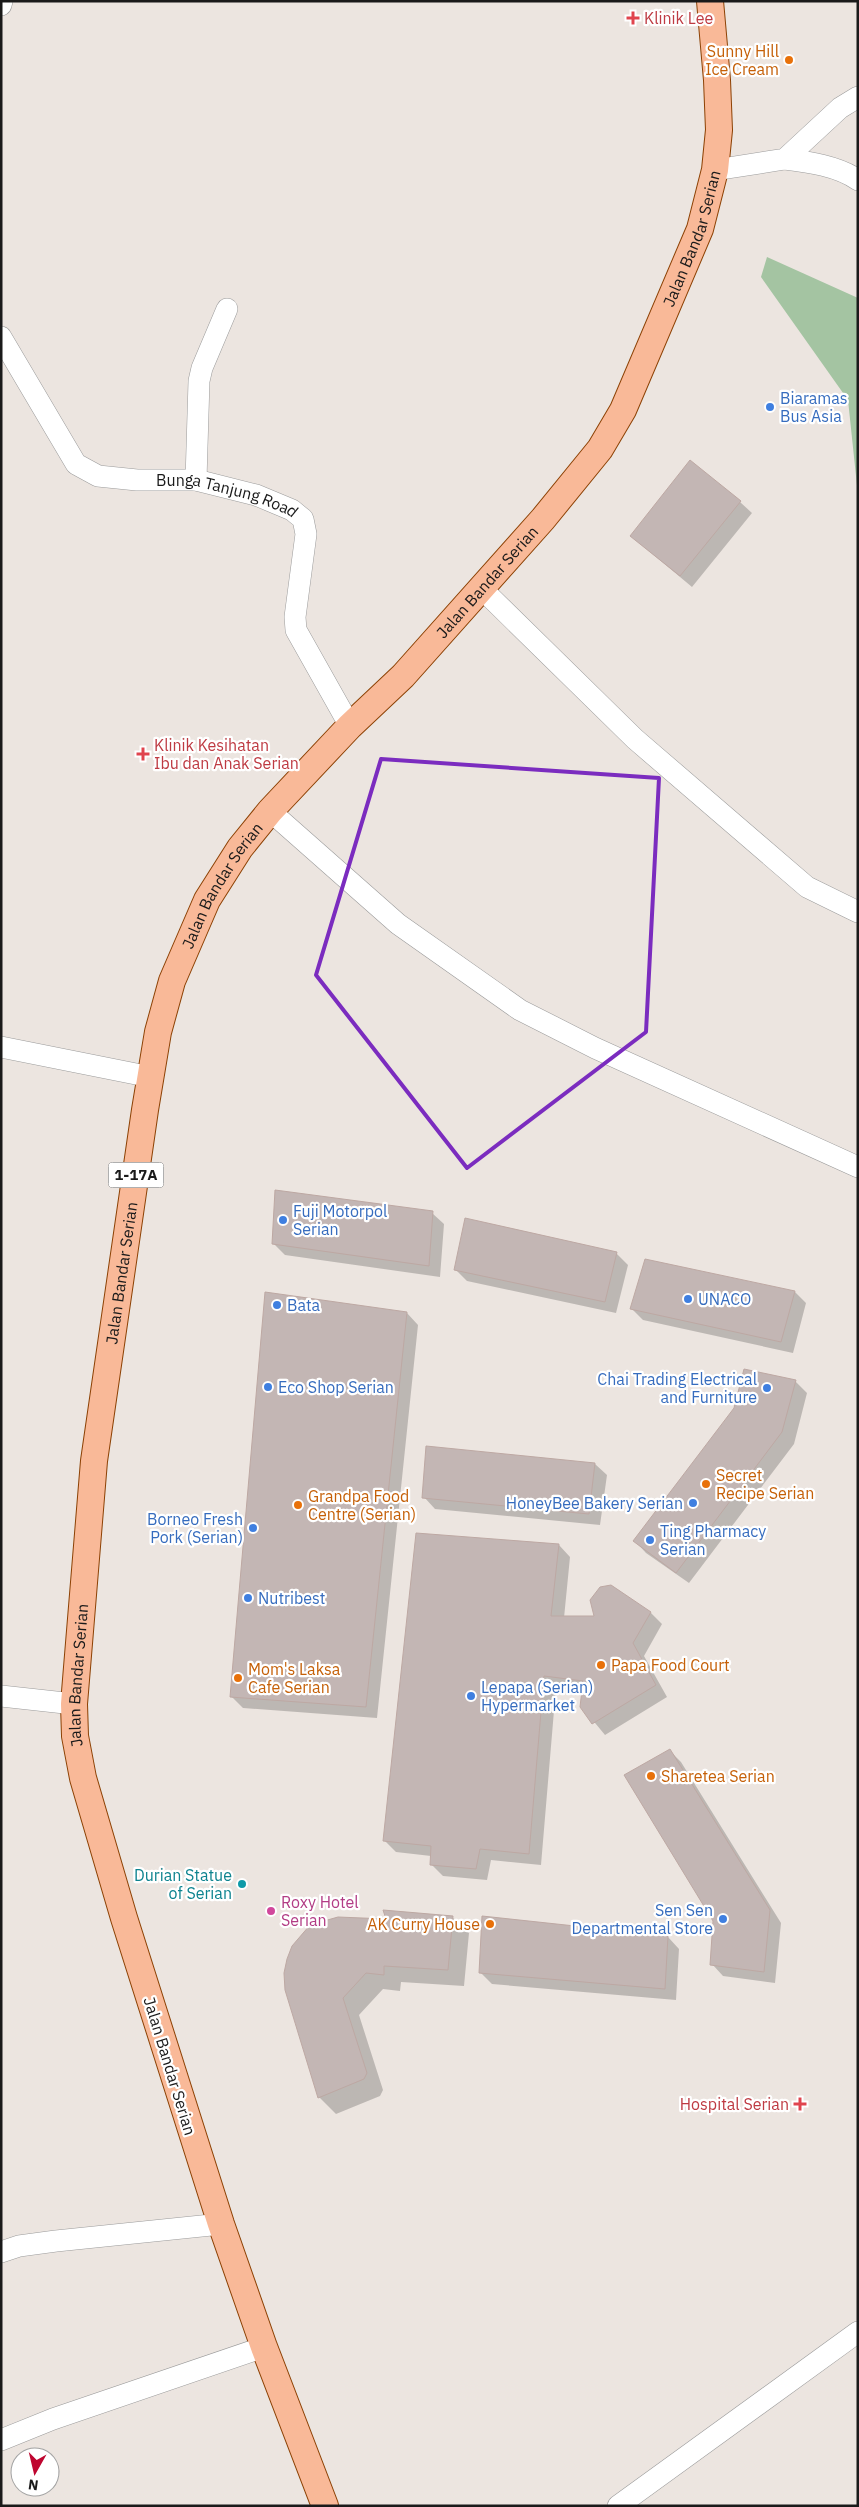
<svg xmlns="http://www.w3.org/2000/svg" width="859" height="2507" font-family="'IBM Plex Sans',sans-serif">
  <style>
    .cemetery { fill: #a4c4a2 }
    .shadow { fill: #0003 }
    .building { fill: #c3b6b4; stroke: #bda8a3 }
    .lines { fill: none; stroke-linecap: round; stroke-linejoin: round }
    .minor-casing { stroke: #9b9b9b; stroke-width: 22 }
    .major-casing { stroke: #8c4104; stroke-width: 28 }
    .minor { stroke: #fff; stroke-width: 21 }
    .major { stroke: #f9b998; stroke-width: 26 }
    .marked { fill: none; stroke: #7b2cbf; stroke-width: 4; stroke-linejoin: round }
    .health-dot { fill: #e0444e; stroke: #fff; stroke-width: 2 }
    .food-dot { fill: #e8710a; stroke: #fff; stroke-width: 2 }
    .shop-dot { fill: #3f7fe0; stroke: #fff; stroke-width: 2 }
    .culture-dot { fill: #0f9aa8; stroke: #fff; stroke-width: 2 }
    .hotel-dot { fill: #d1479c; stroke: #fff; stroke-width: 2 }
    .labels { text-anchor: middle; stroke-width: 4.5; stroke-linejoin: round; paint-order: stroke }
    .shield { fill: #fff; stroke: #5f5f5f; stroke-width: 1 }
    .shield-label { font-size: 15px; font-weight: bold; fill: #1a1a1a }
    .health-label { font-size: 16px; fill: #be3a42; stroke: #fff; text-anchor: start }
    .food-label { font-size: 16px; fill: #c56008; stroke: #fff; text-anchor: start }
    .street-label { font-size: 16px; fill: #1a1a1a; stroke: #fff }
    .shop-label { font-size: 16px; fill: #366cbe; stroke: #fff; text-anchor: start }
    .culture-label { font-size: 16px; fill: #0d838f; stroke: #fff; text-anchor: end }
    .hotel-label { font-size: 16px; fill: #b23c85; stroke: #fff; text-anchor: start }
  </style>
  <rect width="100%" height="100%" fill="#ece5e0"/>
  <!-- cemetery -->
  <path class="cemetery" d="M767,257L858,298V495L848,400L761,277Z"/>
  <!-- shadow -->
  <path class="shadow" d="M740,502L752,513L692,587L631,536Z
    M432,1213L444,1224L440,1277L285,1255L273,1243Z
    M616,1253L628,1265L616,1313L467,1281L456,1270Z
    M795,1292L806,1303L793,1353L643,1320L632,1309Z
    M407,1313L418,1325L377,1718L243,1708L231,1696Z
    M795,1381L807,1393L794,1444L689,1583L646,1553L635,1541L735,1408Z
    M595,1464L607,1475L600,1525L435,1509L424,1497Z
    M559,1545L570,1557L564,1618L651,1613L662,1624L644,1656L667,1697L605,1735L581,1706L583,1691L556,1687L541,1865L491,1860L487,1880L443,1876L431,1864V1856L396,1852L384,1840Z
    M670,1751L681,1762L781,1923L775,1983L723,1976L712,1964L714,1920Z
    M452,1917L469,1933L464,1986L401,1982L400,1991L383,1989L359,2015L383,2090L380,2096L336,2114L319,2097L288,1959L301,1936L310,1926Z
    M668,1937L679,1949L676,2000L492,1984L480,1972Z"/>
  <!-- building -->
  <path class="building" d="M690,460L741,501L680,576L630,536Z
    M275,1190L433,1211L429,1266L272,1244Z
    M465,1218L617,1252L605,1302L454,1270Z
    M645,1259L795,1291L781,1342L630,1309Z
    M265,1292L407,1312L366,1707L230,1697Z
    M744,1369L796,1380L782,1432L676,1573L633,1541L734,1408Z
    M426,1446L595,1463L589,1514L422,1498Z
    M416,1533L559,1544L551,1616H594L590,1600L600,1587L611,1585L651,1612L633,1643L656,1685L592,1724L580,1707L583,1681L544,1676L529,1854L480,1849L476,1869L430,1865L431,1846L383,1841Z
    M670,1749L770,1910L764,1972L710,1965L713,1921L624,1775Z
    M383,1910L453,1916L448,1970L384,1966V1975L366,1973L343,1998L367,2073L364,2079L318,2098L285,1990L284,1973L287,1959L292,1946L310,1925L338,1917L386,1919Z
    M482,1916L668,1936L665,1989L479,1973Z"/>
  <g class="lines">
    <!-- minor casing -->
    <g class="minor-casing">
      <g id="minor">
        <path d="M1,5L2,1"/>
        <path d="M785,159C809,162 838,166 858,180"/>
        <path d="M715,170L785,159L840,108L858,97"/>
        <path id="s1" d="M1,337L76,464L98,476L137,480H196L256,495L292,510L303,519L306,534L295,617L296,630L350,726"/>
        <path d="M196,480L199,381L202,368L227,309"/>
        <path d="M482,589L635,739L807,887L858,912"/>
        <path d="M270,811L398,924L520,1010L595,1048L858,1167"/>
        <path d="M1,1047L151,1077"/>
        <path d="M1,1696L74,1704"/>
        <path d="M1,2252L19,2246L56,2241L221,2224"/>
        <path d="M1,2440L53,2419L264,2347"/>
        <path d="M618,2506L858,2332"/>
      </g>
    </g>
    <!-- major casing -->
    <g class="major-casing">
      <g id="major">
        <path id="s2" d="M325,2506L264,2347L221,2224L124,1918L83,1778L75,1736L74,1704L94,1461L145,1110L158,1032L172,981L207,900L240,848L270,811L350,726L403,676L543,519L600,449L623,410L700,229L715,170L719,130L717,80L710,1"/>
      </g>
    </g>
    <!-- minor -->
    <use href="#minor" class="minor"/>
    <!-- major -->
    <use href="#major" class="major"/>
  </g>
  <!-- marked area -->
  <path class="marked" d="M381,759L659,778L646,1032L467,1168L316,975Z"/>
  <!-- markers -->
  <g class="health-dot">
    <path d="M630.5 10.5h5v5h5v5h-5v5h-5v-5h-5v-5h5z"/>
    <path d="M140.5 746.5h5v5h5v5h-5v5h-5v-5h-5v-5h5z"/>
    <path d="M797.5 2096.5h5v5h5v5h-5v5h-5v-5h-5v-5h5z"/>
  </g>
  <g class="food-dot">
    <circle cx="789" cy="60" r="5"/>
    <circle cx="706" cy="1484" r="5"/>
    <circle cx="298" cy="1505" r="5"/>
    <circle cx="601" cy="1665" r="5"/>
    <circle cx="238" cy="1678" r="5"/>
    <circle cx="651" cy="1776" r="5"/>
    <circle cx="490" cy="1924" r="5"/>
  </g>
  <g class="shop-dot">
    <circle cx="770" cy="407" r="5"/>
    <circle cx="283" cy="1220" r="5"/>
    <circle cx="688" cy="1299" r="5"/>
    <circle cx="277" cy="1305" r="5"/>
    <circle cx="268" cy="1387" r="5"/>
    <circle cx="767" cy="1388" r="5"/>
    <circle cx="693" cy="1503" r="5"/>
    <circle cx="253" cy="1528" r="5"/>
    <circle cx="650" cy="1540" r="5"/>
    <circle cx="248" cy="1598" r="5"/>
    <circle cx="471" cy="1696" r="5"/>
    <circle cx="723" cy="1919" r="5"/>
  </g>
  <circle class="culture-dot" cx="242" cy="1884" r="5"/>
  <circle class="hotel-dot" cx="271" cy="1911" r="5"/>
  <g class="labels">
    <!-- shield labels -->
    <rect class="shield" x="108.5" y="1162.5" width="55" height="25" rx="4"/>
    <g class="shield-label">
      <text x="136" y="1180">1-17A</text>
    </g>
    <!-- health labels -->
    <g class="health-label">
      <text x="644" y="24">Klinik Lee</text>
      <text x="154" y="751">Klinik Kesihatan<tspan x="154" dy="18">Ibu dan Anak Serian</tspan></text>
      <text x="789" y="2110" text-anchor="end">Hospital Serian</text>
    </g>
    <!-- food labels -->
    <g class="food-label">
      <text x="779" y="57" text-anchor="end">Sunny Hill<tspan x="779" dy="18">Ice Cream</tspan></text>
      <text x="716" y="1481">Secret<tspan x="716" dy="18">Recipe Serian</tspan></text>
      <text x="308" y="1502">Grandpa Food<tspan x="308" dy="18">Centre (Serian)</tspan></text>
      <text x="611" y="1671">Papa Food Court</text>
      <text x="248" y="1675">Mom's Laksa<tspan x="248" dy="18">Cafe Serian</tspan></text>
      <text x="661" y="1782">Sharetea Serian</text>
      <text x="480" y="1930" text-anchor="end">AK Curry House</text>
    </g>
    <!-- street labels -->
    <g class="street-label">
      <text dy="6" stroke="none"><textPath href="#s2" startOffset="2491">Jalan Bandar Serian</textPath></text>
      <text dy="6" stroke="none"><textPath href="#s1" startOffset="304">Bunga Tanjung Road</textPath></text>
      <text dy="6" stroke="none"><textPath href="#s2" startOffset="2086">Jalan Bandar Serian</textPath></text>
      <text dy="6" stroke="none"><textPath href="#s2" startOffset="1681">Jalan Bandar Serian</textPath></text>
      <text dy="6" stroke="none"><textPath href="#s2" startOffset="1276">Jalan Bandar Serian</textPath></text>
      <text dy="6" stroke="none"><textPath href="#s2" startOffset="871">Jalan Bandar Serian</textPath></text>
      <text transform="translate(170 2066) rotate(73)" y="6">Jalan Bandar Serian</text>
    </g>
    <!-- shop labels -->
    <g class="shop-label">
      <text x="780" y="404">Biaramas<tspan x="780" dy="18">Bus Asia</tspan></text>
      <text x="293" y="1217">Fuji Motorpol<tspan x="293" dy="18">Serian</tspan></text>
      <text x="698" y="1305">UNACO</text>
      <text x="287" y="1311">Bata</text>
      <text x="757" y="1385" text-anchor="end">Chai Trading Electrical<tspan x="757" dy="18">and Furniture</tspan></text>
      <text x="278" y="1393">Eco Shop Serian</text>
      <text x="683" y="1509" text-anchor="end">HoneyBee Bakery Serian</text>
      <text x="243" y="1525" text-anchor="end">Borneo Fresh<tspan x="243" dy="18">Pork (Serian)</tspan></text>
      <text x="660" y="1537">Ting Pharmacy<tspan x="660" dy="18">Serian</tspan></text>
      <text x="258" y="1604">Nutribest</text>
      <text x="481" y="1693">Lepapa (Serian)<tspan x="481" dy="18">Hypermarket</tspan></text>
      <text x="713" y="1916" text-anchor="end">Sen Sen<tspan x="713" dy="18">Departmental Store</tspan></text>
    </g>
    <!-- culture labels -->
    <g class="culture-label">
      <text x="232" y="1881">Durian Statue<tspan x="232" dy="18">of Serian</tspan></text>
    </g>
    <!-- hotel labels -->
    <g class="hotel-label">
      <text x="281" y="1908">Roxy Hotel<tspan x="281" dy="18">Serian</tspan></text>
    </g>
  </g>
  <!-- border -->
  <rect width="859" height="2507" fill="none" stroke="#1a1a1a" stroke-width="5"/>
  <!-- north arrow -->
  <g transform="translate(35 2472) rotate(188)"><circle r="24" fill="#ffffff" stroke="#a3a3a3"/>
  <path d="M0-4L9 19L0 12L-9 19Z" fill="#bf0630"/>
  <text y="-8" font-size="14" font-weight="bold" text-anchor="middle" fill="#1a1a1a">N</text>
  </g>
</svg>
